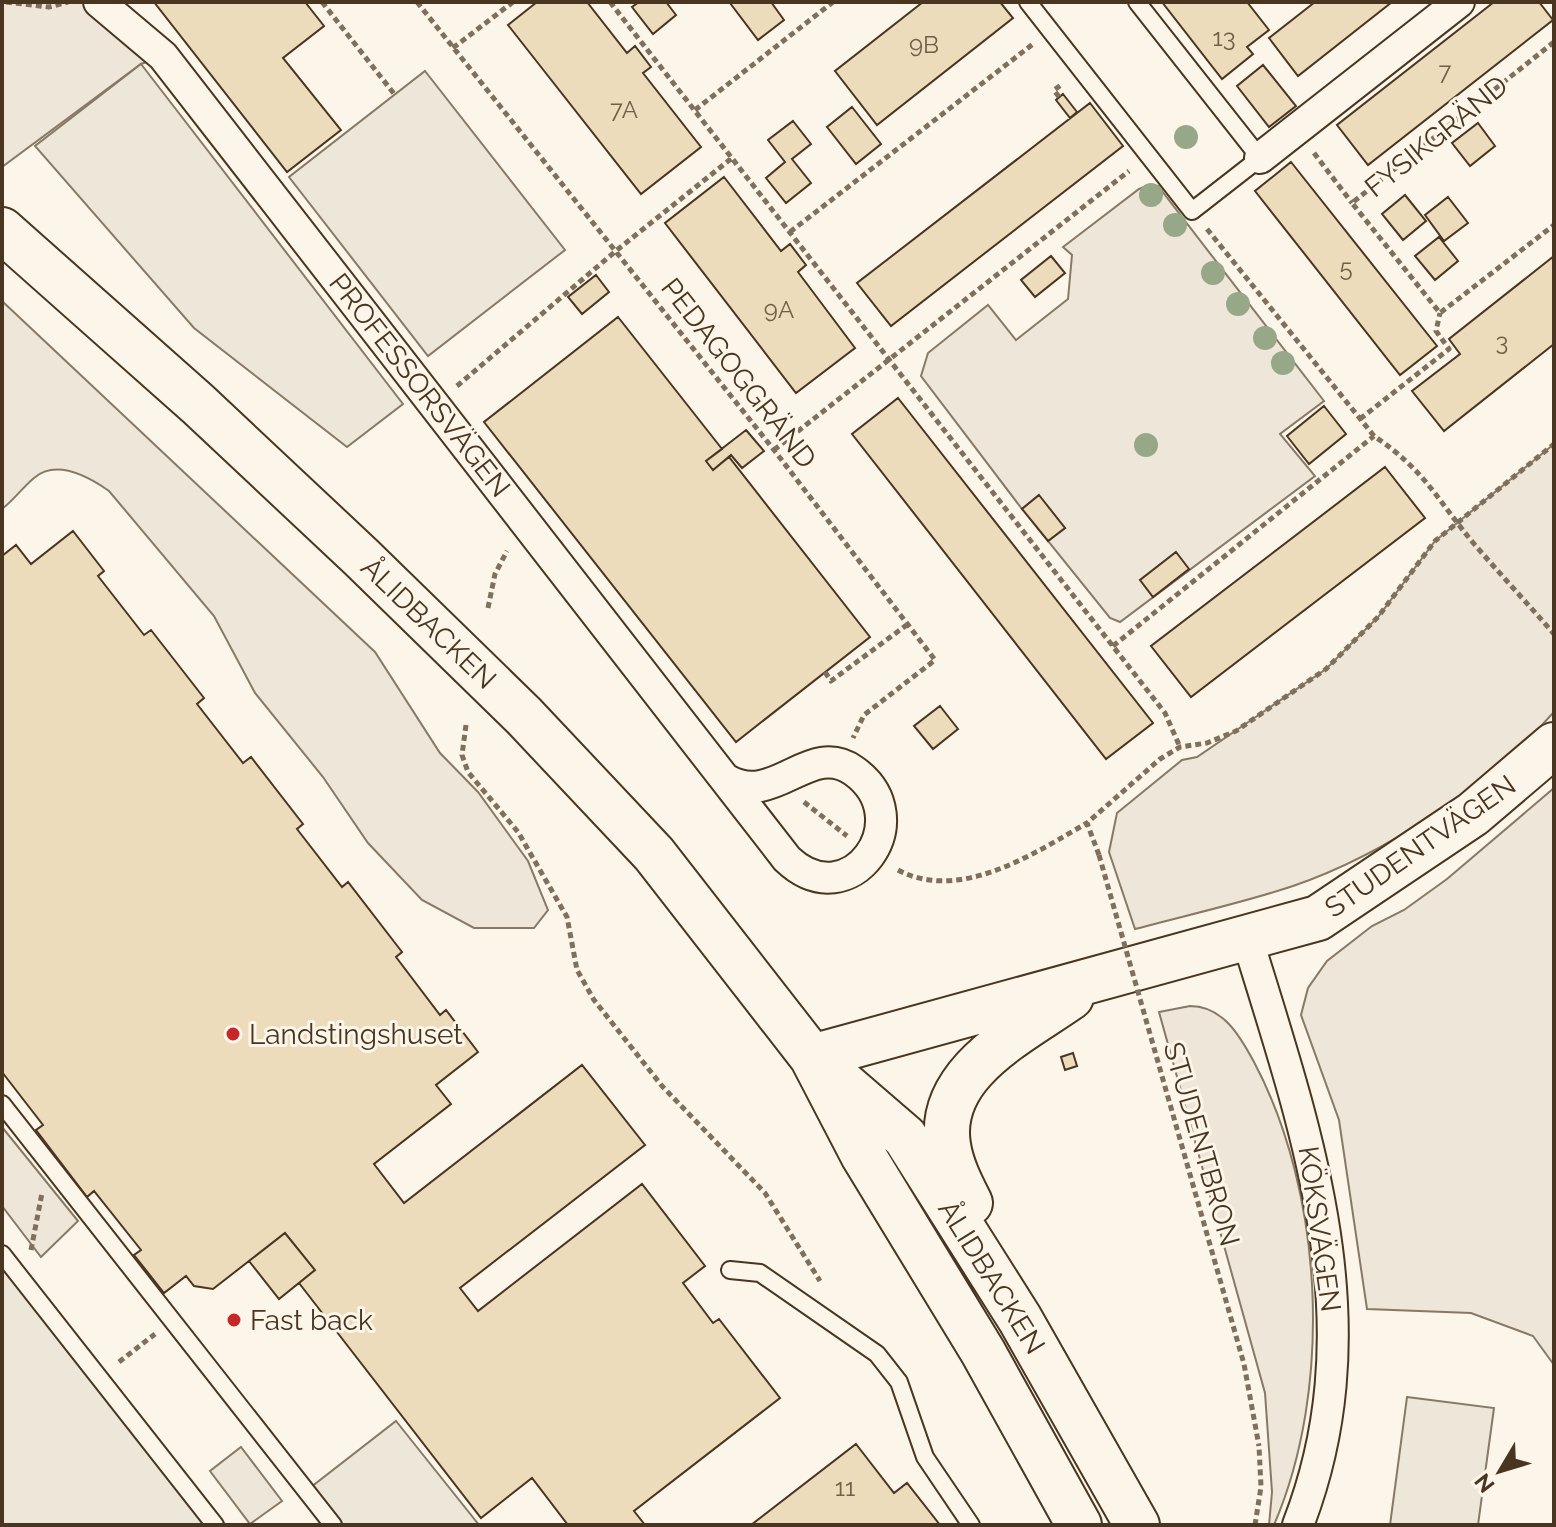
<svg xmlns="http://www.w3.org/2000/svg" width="1556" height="1527" font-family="Raleway,sans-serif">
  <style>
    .green { fill: #ede6d9; stroke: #887966; stroke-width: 2 }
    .parking { fill: #ede7d9; stroke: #887966; stroke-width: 2 }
    .building { fill: #ecdcbc; stroke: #4a3520; stroke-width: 2 }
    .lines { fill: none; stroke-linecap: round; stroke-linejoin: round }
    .lane-casing { stroke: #4a3520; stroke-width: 20 }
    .street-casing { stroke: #4a3520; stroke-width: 34 }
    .secondary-casing { stroke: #4a3520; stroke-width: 48 }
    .path { stroke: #7f6f5c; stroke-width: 5; stroke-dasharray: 6 4; stroke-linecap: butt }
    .lane { stroke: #fbf6e9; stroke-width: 16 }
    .street { stroke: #fbf6e9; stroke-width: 30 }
    .secondary { stroke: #fbf6e9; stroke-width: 44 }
    .path-bridge { stroke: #7f6f5c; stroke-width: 5; stroke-dasharray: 6 4; stroke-linecap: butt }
    .tree { fill: #96a887 }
    .poi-dot { fill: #c62828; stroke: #fbf6e9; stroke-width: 3 }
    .labels { text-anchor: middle; stroke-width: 6; stroke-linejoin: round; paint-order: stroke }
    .number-label { font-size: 24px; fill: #725f47 }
    .street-label { font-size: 28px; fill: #4a3520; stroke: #fbf6e9 }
    .poi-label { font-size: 28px; fill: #4a3520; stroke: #fbf6e9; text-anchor: start }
  </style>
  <rect width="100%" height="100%" fill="#fbf6e9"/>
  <!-- green -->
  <path class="green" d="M2,2H99L163,56L141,64L2,167Z
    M1149,185L1158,186L1324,401L1280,434L1315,476L1120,622L1110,618L1048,541L1065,528L1038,496L1022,509L921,376L928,353L988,305L1016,340L1068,299L1072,255L1063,247L1139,189Z
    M2,301L375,652L440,753L478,792L528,861L548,910L534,928H474L422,900L368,843L323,777L255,693L214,616L109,491C89,477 56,459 34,478C22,488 14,500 2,509Z
    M1554,444V712C1489,785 1386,854 1293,886C1242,903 1187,915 1135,929L1109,852L1117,813L1182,760L1197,757L1326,669L1378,617L1435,541Z
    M1554,788V1365L1533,1336L1471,1313L1367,1309L1339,1120L1301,1015L1308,988L1327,961L1372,926L1404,910L1447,879Z
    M1190,1006C1223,1006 1240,1036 1254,1062C1324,1194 1333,1388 1274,1525H1269L1272,1492L1265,1393L1159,1012Z
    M2,1127L78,1221L41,1257L2,1206Z
    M241,1447L282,1501L250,1524L210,1471Z"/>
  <!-- parking -->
  <path class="parking" d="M141,64L403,404L347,447L194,328L35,146Z
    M425,71L565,250L428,356L289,177Z
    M2,1254L215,1525H2Z
    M1407,1397L1494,1408L1478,1525H1390Z
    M396,1421L479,1525H333L306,1491Z"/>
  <!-- building -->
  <path class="building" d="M154,2H305L324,26L283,58L341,130L287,172Z
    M537,2H587L627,53L635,46L651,67L643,73L701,147L641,194L508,25Z
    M639,2H666L676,15L653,34L632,7Z
    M771,2L784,20L758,40L730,3Z
    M923,2H1000L1013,18L877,125L835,71Z
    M1162,2H1247L1269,30L1247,47L1253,54L1222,79Z
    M1315,2H1392L1298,76L1269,38Z
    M1494,2H1539L1553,20L1368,165L1337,125Z
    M1263,65L1296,106L1269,127L1237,86Z
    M1063,94L1077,112L1070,118L1056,100Z
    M1090,103L1123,146L891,326L857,283Z
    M852,107L881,144L856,164L827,127Z
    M793,121L811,144L792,159L811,183L786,203L766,178L785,162L768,140Z
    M1478,123L1495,146L1470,166L1452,143Z
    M1291,162L1437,346L1400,375L1255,191Z
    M724,177L781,251L790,244L806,265L798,272L855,348L796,393L665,223Z
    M1405,195L1426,221L1403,240L1382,214Z
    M1448,197L1468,223L1444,241L1425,215Z
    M1439,237L1458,261L1435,280L1415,256Z
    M1051,256L1065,273L1035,297L1021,280Z
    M1554,256V344L1444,431L1412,391L1460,354L1449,339Z
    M596,275L609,292L582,314L568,297Z
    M618,317L722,449L706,461L713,470L729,457L870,637L736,742L484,422Z
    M898,398L1153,723L1106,759L852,434Z
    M1324,406L1346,434L1309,464L1287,436Z
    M746,430L764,451L742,468L731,455L713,470L706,461Z
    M1385,467L1425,518L1191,697L1151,646Z
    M1039,495L1065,528L1048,541L1022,509Z
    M73,531L104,571L98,576L144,635L151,630L204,698L197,704L243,763L251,757L303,824L297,829L342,887L348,882L402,952L396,957L440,1015L446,1010L478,1052L436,1085L451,1104L374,1164L404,1203L582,1065L645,1145L460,1288L478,1311L642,1184L705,1266L683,1283L713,1323L719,1319L780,1398L634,1511L645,1525H568L532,1478L481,1518L299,1283L315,1270L285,1233L213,1289L194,1286L186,1276L164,1293L134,1255L141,1250L94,1191L87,1197L36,1130L43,1125L2,1072V556L16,545L31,564Z
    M1176,552L1189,569L1153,597L1140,580Z
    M940,706L958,729L933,749L914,726Z
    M1073,1053L1077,1066L1065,1070L1061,1057Z
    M285,1233L315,1270L279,1299L249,1261Z
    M856,1444L894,1493L907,1483L940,1525H751Z"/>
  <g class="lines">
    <!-- lane casing -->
    <g class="lane-casing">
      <path id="lane" d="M1028,2L1192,211L1260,158L1137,2
        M2,1104L333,1525
        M2,1254L215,1525
        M730,1270L760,1273L877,1354L899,1382L925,1457L971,1525"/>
    </g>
    <!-- street casing -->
    <g class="street-casing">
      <path id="street" d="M99,2L163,56L787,859C850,919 921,819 854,771C810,739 775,808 727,780
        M1260,158L1459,2
        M1247,938C1307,1133 1376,1324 1298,1525"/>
    </g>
    <!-- secondary casing -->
    <g class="secondary-casing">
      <path id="secondary" d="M2,230L198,404L361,557L524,716L654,854L812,1057L863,1155L983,1352L1079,1525
        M812,1057L1318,918L1473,814L1554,745
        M832,1074L905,1137L1020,1319L1137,1525
        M970,1203C961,1185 951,1166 948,1145C936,1072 1022,1032 1071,997"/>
    </g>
    <!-- path -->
    <path class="path" d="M6,2L49,7L68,2
      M322,2L395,95
      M417,2L774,450L935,660L864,715L853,738
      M610,2L1165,713L1180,747
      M1554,42L1352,203L1440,313L1554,225
      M453,48L513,2
      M1059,97L1054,90L1061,85
      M695,110L833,2
      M1314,153L1352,203
      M1207,229L1374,436C1426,471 1437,500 1475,545C1501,575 1528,604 1554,634
      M790,232L1033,44
      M457,386L617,250L732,158
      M1360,419L1449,349L1436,331L1440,313
      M774,450L1129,171
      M488,608L495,574L507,551
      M1113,646L1374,436
      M825,672L831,681L908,624
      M466,725L462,755L468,772L518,832L567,917L577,970L594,1000L662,1086L765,1193L820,1281
      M804,802L847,836
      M1099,855L1087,823L1160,759L1180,747L1207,743L1236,731L1326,669L1378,617L1435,541L1554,444
      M898,870C960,903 1035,853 1087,823
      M31,1250L42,1193
      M119,1362L155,1334
      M1255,1525L1261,1487L1259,1446"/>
    <!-- lane -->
    <use href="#lane" class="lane"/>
    <!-- street -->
    <use href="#street" class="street"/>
    <!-- secondary -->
    <use href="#secondary" class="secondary"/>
    <!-- path-bridge -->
    <path class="path-bridge" d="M1099,855L1244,1364L1259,1446"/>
  </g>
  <!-- trees -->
  <g class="tree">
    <circle cx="1186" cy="137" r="12"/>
    <circle cx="1151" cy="195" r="12"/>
    <circle cx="1175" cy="225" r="12"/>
    <circle cx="1213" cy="273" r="12"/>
    <circle cx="1238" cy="304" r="12"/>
    <circle cx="1265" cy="338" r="12"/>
    <circle cx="1283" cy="363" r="12"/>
    <circle cx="1146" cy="445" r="12"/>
  </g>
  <!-- markers -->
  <g class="poi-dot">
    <circle cx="233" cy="1034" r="8"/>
    <circle cx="234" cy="1320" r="8"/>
  </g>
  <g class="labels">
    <!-- number labels -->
    <g class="number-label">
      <text x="1224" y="46">13</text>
      <text x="924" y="53">9B</text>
      <text x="1445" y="80">7</text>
      <text x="624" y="118">7A</text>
      <text x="1346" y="276">5</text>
      <text x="779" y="318">9A</text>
      <text x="1502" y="350">3</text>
      <text x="845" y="1496">11</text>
    </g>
    <!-- street labels -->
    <g class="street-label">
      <text transform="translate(1436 136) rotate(-39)" y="10">FYSIKGRÄND</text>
      <text transform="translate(739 373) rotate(52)" y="10">PEDAGOGGRÄND</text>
      <text transform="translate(420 385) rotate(52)" y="10">PROFESSORSVÄGEN</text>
      <text transform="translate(429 623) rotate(44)" y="10">ÅLIDBACKEN</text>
      <text transform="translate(1420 846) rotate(-35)" y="10">STUDENTVÄGEN</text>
      <text transform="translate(1202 1144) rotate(74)" y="10">STUDENTBRON</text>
      <text transform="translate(1320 1229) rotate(82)" y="10">KÖKSVÄGEN</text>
      <text transform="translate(992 1277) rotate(58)" y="10">ÅLIDBACKEN</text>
    </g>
    <!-- poi labels -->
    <g class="poi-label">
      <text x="249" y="1044">Landstingshuset</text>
      <text x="250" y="1330">Fast back</text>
    </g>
  </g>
  <!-- border -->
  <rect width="1556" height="1527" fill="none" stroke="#4a3520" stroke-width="8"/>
  <!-- north arrow -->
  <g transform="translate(1500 1471) rotate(232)" stroke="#fbf6e9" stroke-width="6" paint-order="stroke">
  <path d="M0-6L14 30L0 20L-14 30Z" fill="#4a3520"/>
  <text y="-12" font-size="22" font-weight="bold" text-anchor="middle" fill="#4a3520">N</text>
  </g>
</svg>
